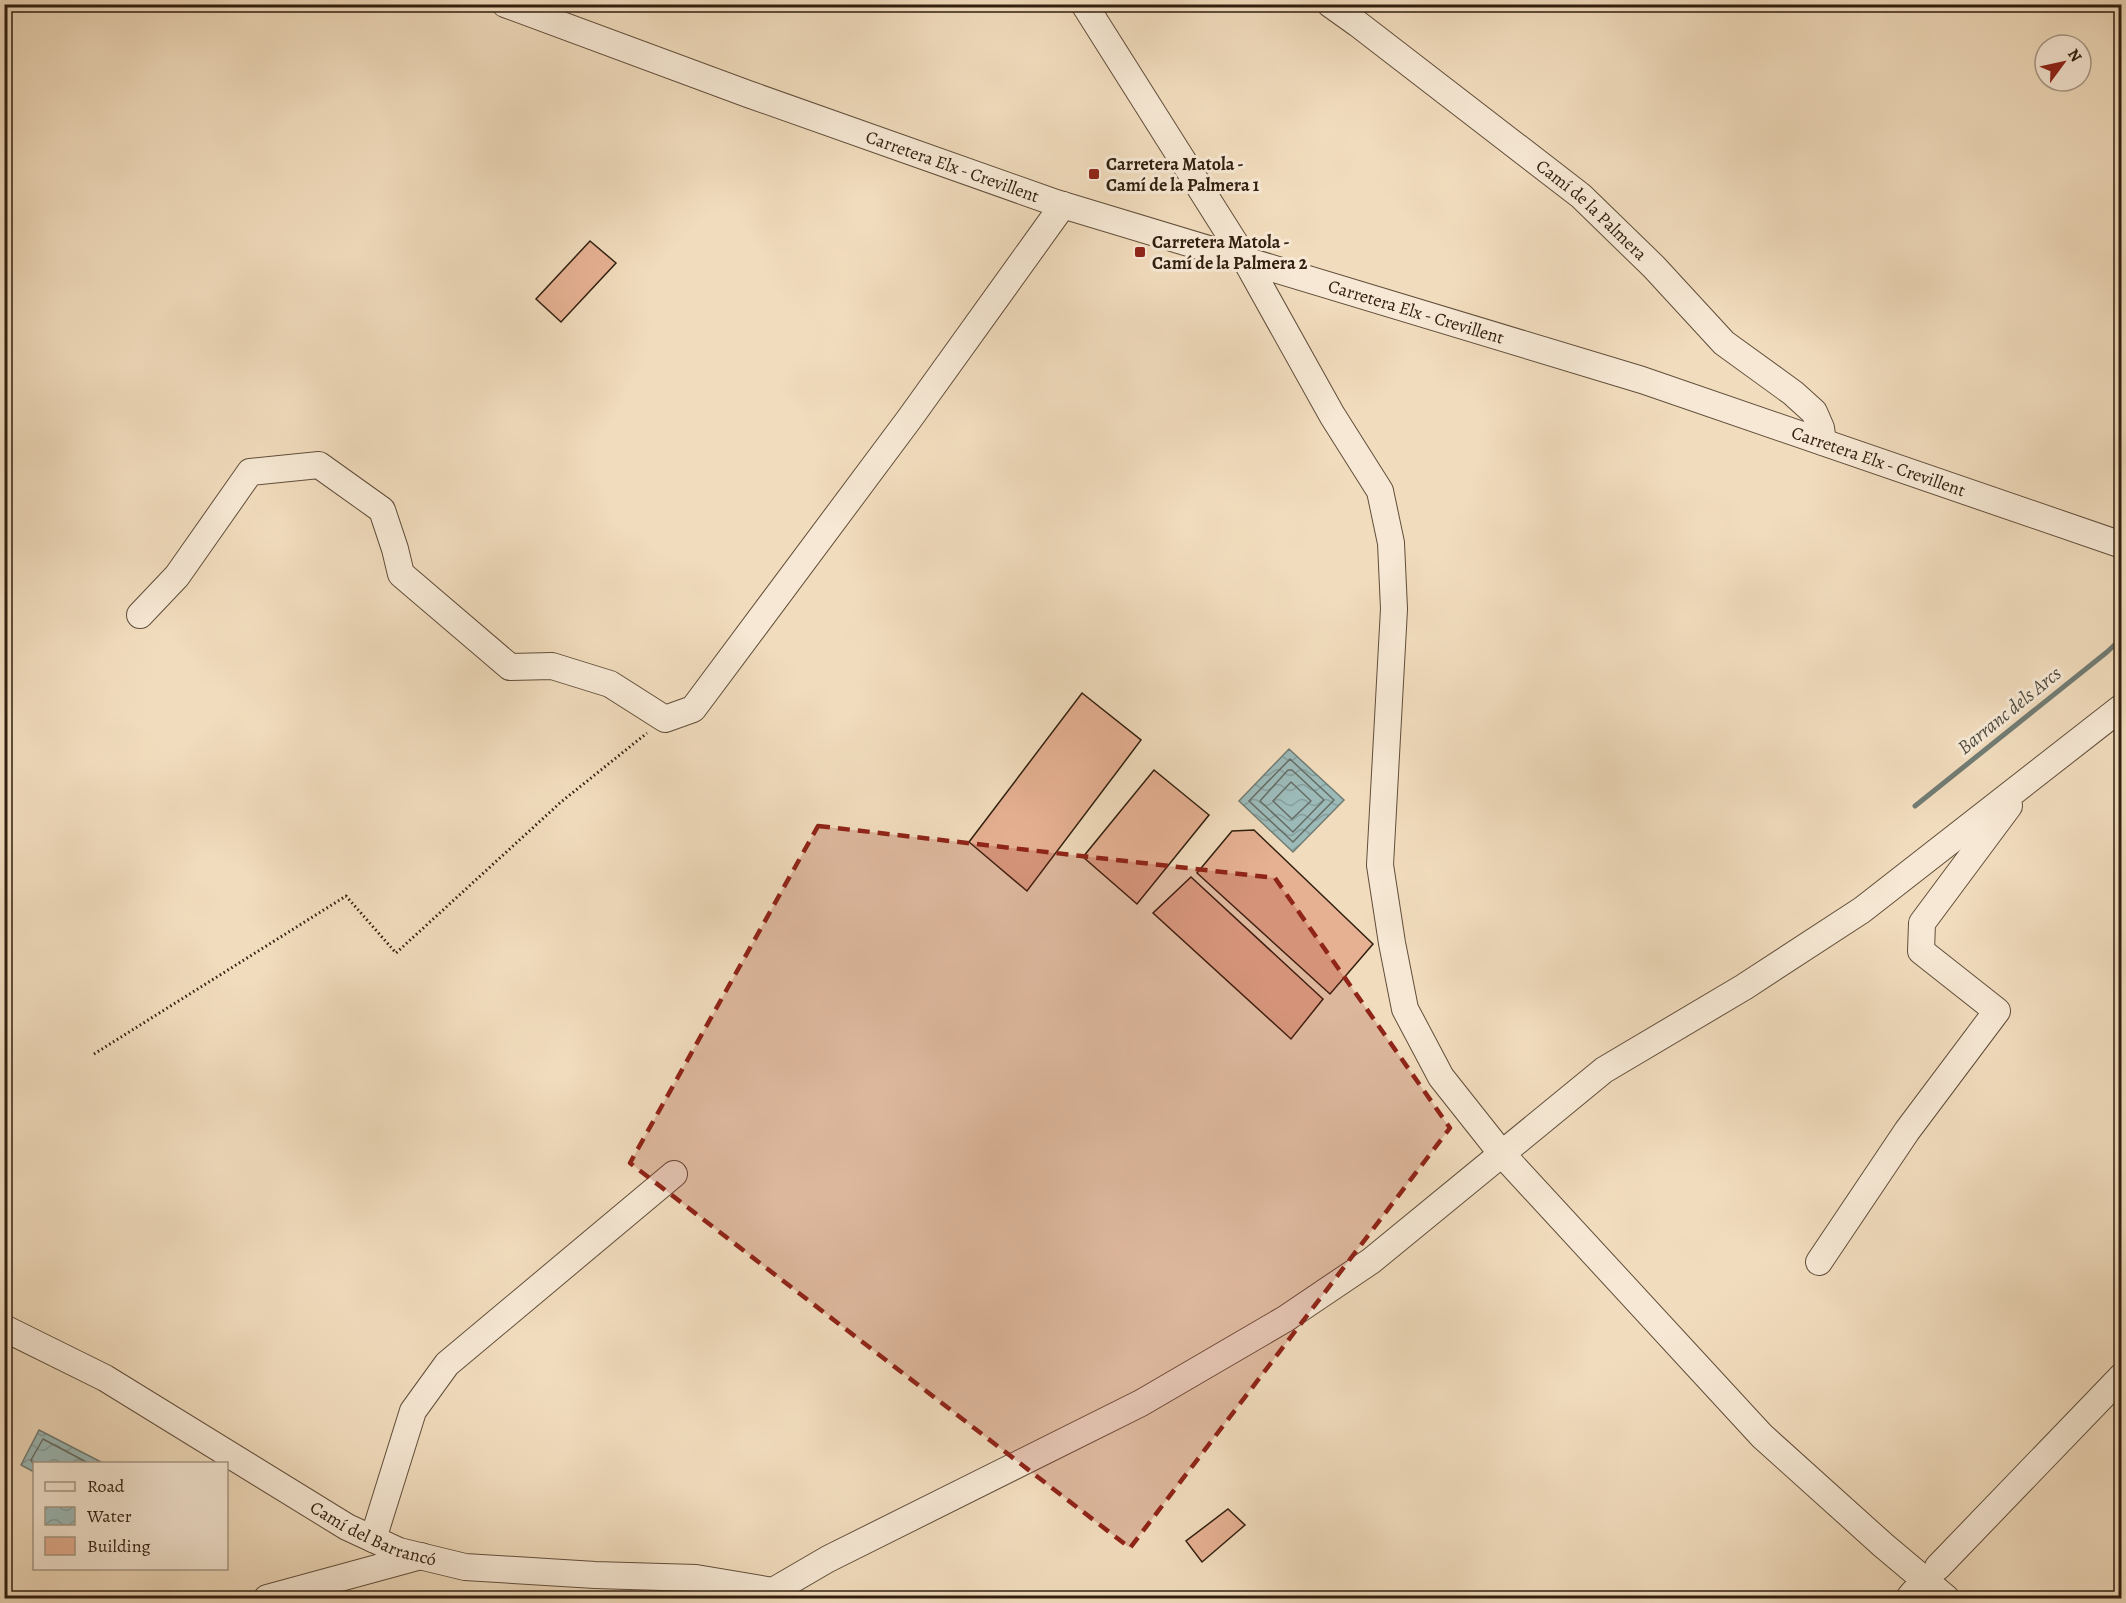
<svg xmlns="http://www.w3.org/2000/svg" width="2126" height="1603" font-family="Alegreya,serif">
  <style>
    .water { fill: url(#water-waves); stroke: #717c74; stroke-width: 1.5 }
    .lines { fill: none; stroke-linecap: round; stroke-linejoin: round }
    .shore { stroke: #666c64; stroke-width: 1.5 }
    .stream { stroke: #717c74; stroke-width: 5 }
    .building { fill: #e6b193; stroke: #311f0f; stroke-width: 1.5 }
    .minor-casing { stroke: #614e3a; stroke-width: 28 }
    .path { stroke: #311f0f; stroke-width: 3; stroke-dasharray: 1.5 3; stroke-linecap: butt }
    .minor { stroke: #f6e8d4; stroke-width: 26 }
    .marked { fill: #8f2418; fill-opacity: 0.2; stroke: #8f2418; stroke-width: 4.5; stroke-dasharray: 12 8; stroke-linejoin: round }
    .poi-dot { fill: #8f2418; stroke: #f6e8d4; stroke-width: 2 }
    .labels { text-anchor: middle; stroke-width: 6; stroke-linejoin: round; paint-order: stroke }
    .poi-label { font-size: 18px; font-weight: bold; fill: #311f0f; stroke: #f6e8d4; text-anchor: start }
    .street-label { font-size: 18px; fill: #311f0f; stroke: #f6e8d4 }
    .water-label { font-size: 20px; font-style: italic; fill: #514e42; stroke: #f6e8d4 }
  </style>
  <defs>
    <pattern id="water-waves" width="16" height="10" patternUnits="userSpaceOnUse" patternTransform="scale(1.5)"><rect width="16" height="10" fill="#9cbab8"/><path d="M0 5q4-4 8 0t8 0" fill="none" stroke="#879f9d"/></pattern>
  </defs>
  <rect width="100%" height="100%" fill="#f1dcbd"/>
  <filter id="stains"><feTurbulence type="fractalNoise" baseFrequency=".00333" numOctaves="4"/><feColorMatrix values="0 0 0 0 .2 0 0 0 0 .09 0 0 0 0 .02 0 0 0 .5 -.17"/></filter>
  <radialGradient id="worn" r=".72"><stop offset=".6" stop-color="#630" stop-opacity="0"/><stop offset="1" stop-color="#630" stop-opacity=".3"/></radialGradient>
  <!-- water -->
  <path class="water" d="M1289,749L1344,800L1293,852L1239,801Z
    M39,1430L103,1463L34,1464V1472L21,1465Z"/>
  <g class="lines">
    <!-- shore -->
    <path class="shore" d="M1290,759L1334,800L1293,842L1249,801Z
      M1288,770H1292L1324,800L1293,832L1260,801Z
      M1291,782L1311,801L1292,819L1273,801Z
      M34,1465L31,1460L43,1439L90,1464"/>
    <!-- stream -->
    <path class="stream" d="M1915,806L2107,652L2122,638"/>
  </g>
  <!-- building -->
  <path class="building" d="M590,241L616,263L561,322L536,299Z
    M1082,693L1141,740L1027,891L969,842Z
    M1154,770L1209,815L1137,904L1083,857Z
    M1254,830L1373,944L1330,994L1197,873L1232,831Z
    M1191,877L1323,999L1291,1039L1153,913Z
    M1228,1509L1245,1525L1202,1562L1186,1541Z"/>
  <g class="lines">
    <!-- minor casing -->
    <g class="minor-casing">
      <g id="minor">
        <path id="s1" d="M505,4L748,94L1056,203L1642,380L2122,545"/>
        <path d="M1084,4L1245,259L1332,415L1380,491L1391,543L1394,609L1380,865L1392,943L1405,1009L1441,1077L1502,1154L1762,1436L1883,1545L1946,1598"/>
        <path id="s2" d="M1330,4L1358,24L1581,196L1654,267L1724,343L1793,393L1814,412L1821,428L1823,442"/>
        <path d="M140,615L177,576L250,472L319,465L382,510L395,549L401,574L510,667L552,666L610,684L665,719L693,709L910,418L1063,205"/>
        <path d="M1819,1262L1907,1131L1997,1011L1921,951L1922,923L2009,806"/>
        <path id="s3" d="M4,1328L105,1378L347,1527L399,1551L465,1567L595,1575L696,1578L773,1591L786,1598"/>
        <path d="M373,1539L413,1411L447,1364L674,1174"/>
        <path d="M1938,1567L2122,1376"/>
        <path d="M773,1591L828,1559L1141,1403L1285,1319L1371,1261L1604,1070L1744,987L1862,910L2122,707"/>
        <path d="M267,1598L421,1556"/>
        <path d="M1909,1598L1913,1593"/>
      </g>
    </g>
    <!-- path -->
    <path class="path" d="M94,1054L346,896L396,953L561,802L647,733"/>
    <!-- minor -->
    <use href="#minor" class="minor"/>
  </g>
  <!-- marked area -->
  <path class="marked" d="M818,826L1275,878L1450,1128L1130,1548L630,1163Z"/>
  <!-- markers -->
  <g class="poi-dot">
    <rect x="1088" y="168" width="12" height="12" rx="3"/>
    <rect x="1134" y="246" width="12" height="12" rx="3"/>
  </g>
  <g class="labels">
    <!-- poi labels -->
    <g class="poi-label">
      <text x="1106" y="170">Carretera Matola -<tspan x="1106" dy="21">Camí de la Palmera 1</tspan></text>
      <text x="1152" y="248">Carretera Matola -<tspan x="1152" dy="21">Camí de la Palmera 2</tspan></text>
    </g>
    <!-- street labels -->
    <g class="street-label">
      <text dy="6" stroke="none"><textPath href="#s1" startOffset="476">Carretera Elx - Crevillent</textPath></text>
      <text dy="6" stroke="none"><textPath href="#s2" startOffset="333">Camí de la Palmera</textPath></text>
      <text dy="6" stroke="none"><textPath href="#s1" startOffset="962">Carretera Elx - Crevillent</textPath></text>
      <text dy="6" stroke="none"><textPath href="#s1" startOffset="1448">Carretera Elx - Crevillent</textPath></text>
      <text dy="6" stroke="none"><textPath href="#s3" startOffset="424">Camí del Barrancó</textPath></text>
    </g>
    <!-- water labels -->
    <g class="water-label">
      <text transform="translate(2009 710) rotate(-39)" y="7">Barranc dels Arcs</text>
    </g>
  </g>
  <!-- margin -->
  <rect width="2126" height="1603" fill="none" stroke="#f1dcbd" stroke-width="24"/>
  <rect x="6" y="6" width="2114" height="1591" fill="none" stroke="#311f0f" stroke-width="3"/>
  <rect x="12" y="12" width="2102" height="1579" fill="none" stroke="#311f0f" stroke-width="1.5"/>
  <!-- legend -->
  <rect x="33" y="1462" width="195" height="108" fill="#f6e8d4" stroke="#a79885" stroke-width="1.5"/>
  <rect x="45" y="1482" width="30" height="9" fill="#f6e8d4" stroke="#a79885" stroke-width="1.5"/>
  <text x="87" y="1492" font-size="18" fill="#311f0f">Road</text>
  <rect x="45" y="1507" width="30" height="18" fill="url(#water-waves)" stroke="#a79885" stroke-width="1.5"/>
  <text x="87" y="1522" font-size="18" fill="#311f0f">Water</text>
  <rect x="45" y="1537" width="30" height="18" fill="#e6b193" stroke="#a79885" stroke-width="1.5"/>
  <text x="87" y="1552" font-size="18" fill="#311f0f">Building</text>
  <!-- north arrow -->
  <g transform="translate(2063 63) rotate(57)"><circle r="28" fill="#f6e8d4" stroke="#a79885" stroke-width="1.5"/>
  <path d="M0-4.5L10 22L0 15L-10 22Z" fill="#8f2418"/>
  <text y="-9" font-size="16" font-weight="bold" text-anchor="middle" fill="#311f0f">N</text>
  </g>
  <rect width="100%" height="100%" filter="url(#stains)"/>
  <rect width="100%" height="100%" fill="url(#worn)"/>
</svg>
